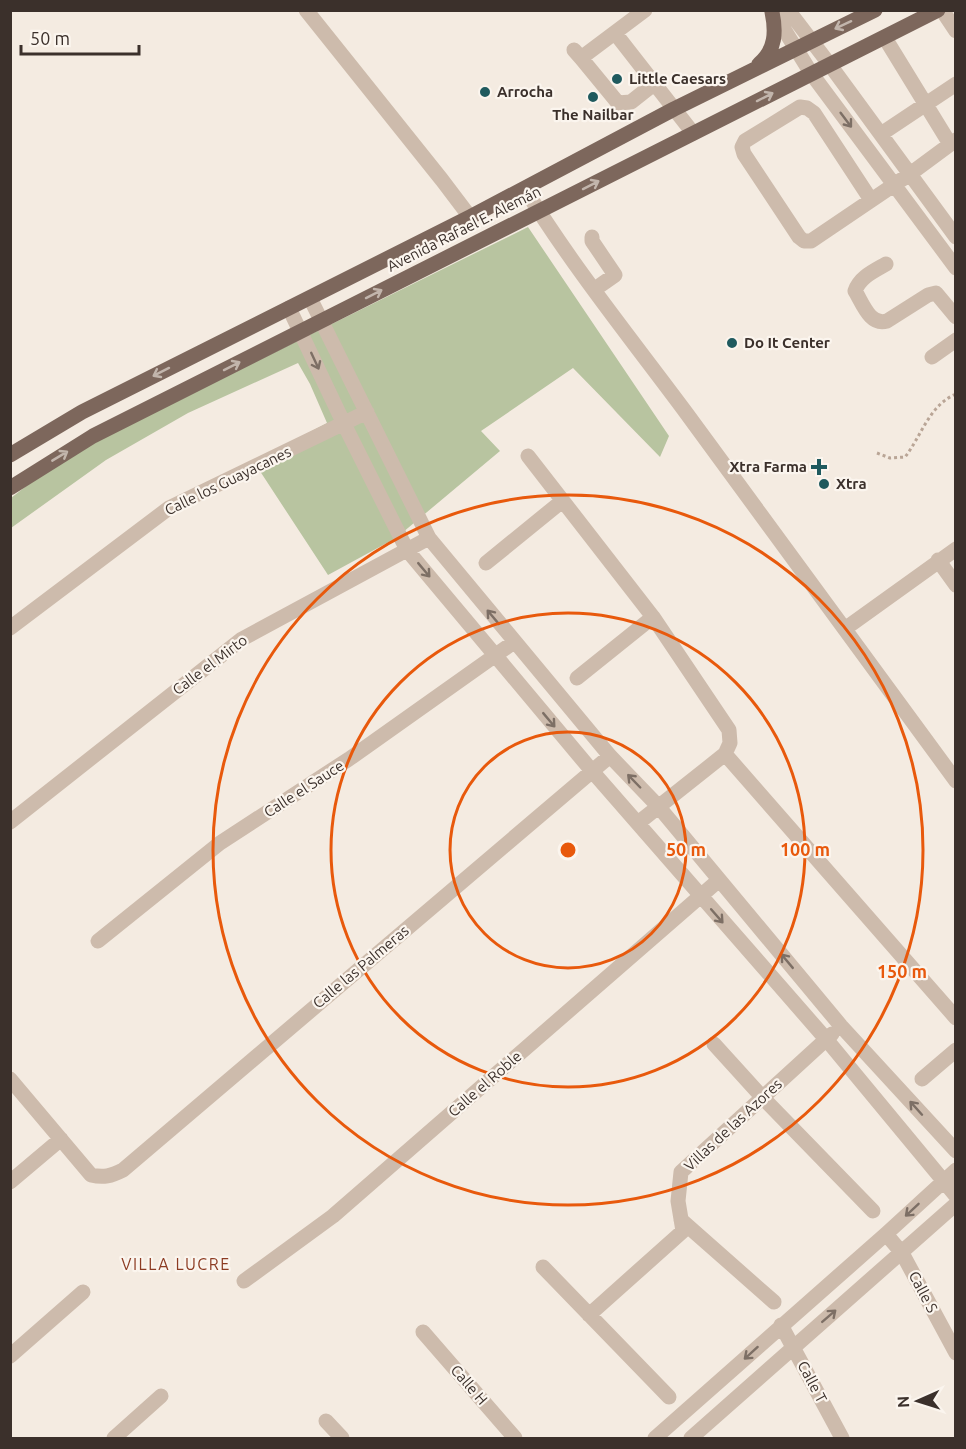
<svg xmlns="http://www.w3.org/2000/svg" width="966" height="1449" font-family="Ubuntu,sans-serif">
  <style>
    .green { fill: #b8c4a0 }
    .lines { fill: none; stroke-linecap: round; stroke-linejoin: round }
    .path { stroke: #b9a596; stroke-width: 3; stroke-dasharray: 3 3; stroke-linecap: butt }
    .minor { stroke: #cdbbac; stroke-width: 15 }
    .major { stroke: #7d675c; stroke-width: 15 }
    .oneway { stroke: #c2b5ac }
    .oneway2 { stroke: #7d6f65 }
    .ring { fill: none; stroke: #e8590c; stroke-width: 3 }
    .poi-dot { fill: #1f5a5e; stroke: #fbf5ee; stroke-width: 2 }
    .labels { text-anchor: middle; stroke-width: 4.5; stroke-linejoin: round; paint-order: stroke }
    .poi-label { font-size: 15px; font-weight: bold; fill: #3b302b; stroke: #fbf5ee; text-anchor: start }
    .street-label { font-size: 15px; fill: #3b302b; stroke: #fbf5ee }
    .neighbourhood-label { font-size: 16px; letter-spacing: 1.5px; fill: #8c3b22; stroke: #fbf5ee }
    .centre { fill: #e8590c; stroke: #fbf5ee; stroke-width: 3 }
    .ring-label { font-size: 18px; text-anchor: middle; font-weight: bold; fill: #e8590c; stroke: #fbf5ee; stroke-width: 4.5; stroke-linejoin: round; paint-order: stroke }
  </style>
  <rect width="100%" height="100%" fill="#f4ebe1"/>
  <!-- green -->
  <path class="green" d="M528,227L669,436L660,457L573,368L481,431L500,451L396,538L328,575L254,462L327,423L310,384L298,363L188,413L106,460L11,528V498L39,476L105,436Z"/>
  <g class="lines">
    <!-- path -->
    <path class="path" d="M877,453L890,458L905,457C921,437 929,405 956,394"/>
    <!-- minor -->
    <path class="minor" d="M306,10L442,180L470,217
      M772,10L811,73L956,268
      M788,10L830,65L956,237
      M942,10L956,31
      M615,33L693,133
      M885,38L950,144
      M574,50L581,58L645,10
      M581,58L618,103L631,102L655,83
      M881,134L956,84
      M525,189C573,267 632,340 687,414C777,536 867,658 956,781
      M871,200L814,113L807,108L800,107L745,141L742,147L744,154L799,237L804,241H811L910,174L956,140
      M592,237V241L615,275L595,289
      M886,264C874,271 860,277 855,291C863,304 870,326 887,321L928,295L936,293L956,317
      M310,298L429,538L610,756L658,806L841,1026L956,1151
      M289,308L344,424L407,550L592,771L826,1039L956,1196
      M932,357L956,340
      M528,456L653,617L729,730L730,743L725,754L638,823
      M938,560L956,585
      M486,563L561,502
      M10,628L169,508L367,412
      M846,628L956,549
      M577,678L653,617
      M725,754L956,1018
      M10,822L242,639L429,538
      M98,941L220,843L349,759L514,642
      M714,1044L763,1098L873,1211
      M10,1079L91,1175C104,1178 111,1176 123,1170L610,756
      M922,1079L956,1050
      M10,1182L61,1139
      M681,1220L774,1302
      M886,1234L902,1253L956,1353
      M543,1267L669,1397
      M244,1281L333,1216L719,880
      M589,1315L683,1231L678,1201L681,1172L832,1034
      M781,1325L842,1438
      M423,1332L515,1438
      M10,1356L83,1292
      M326,1421L342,1438
      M114,1438L161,1396
      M655,1438L886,1234L956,1170
      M691,1438L956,1204"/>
    <!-- major -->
    <path class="major" d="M759,64C776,50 776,31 772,12
      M10,455L82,412L470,217L674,109L875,10
      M10,488L93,436L938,10"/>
  </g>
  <!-- one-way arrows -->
  <defs><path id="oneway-shaft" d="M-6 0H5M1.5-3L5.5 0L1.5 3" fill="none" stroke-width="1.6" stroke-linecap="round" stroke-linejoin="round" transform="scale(1.5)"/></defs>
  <g class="oneway">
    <use href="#oneway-shaft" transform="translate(843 25) rotate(155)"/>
    <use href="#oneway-shaft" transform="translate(765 97) rotate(-27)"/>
    <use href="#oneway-shaft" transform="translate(591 185) rotate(-27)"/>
    <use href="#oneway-shaft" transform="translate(374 294) rotate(-27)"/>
    <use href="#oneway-shaft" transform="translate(232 366) rotate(-27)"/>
    <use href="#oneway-shaft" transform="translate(161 372) rotate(153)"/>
    <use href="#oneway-shaft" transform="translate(60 456) rotate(-31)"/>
  </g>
  <g class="oneway2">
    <use href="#oneway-shaft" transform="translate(846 120) rotate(53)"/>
    <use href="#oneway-shaft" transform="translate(315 361) rotate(65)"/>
    <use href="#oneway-shaft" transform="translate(424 570) rotate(50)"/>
    <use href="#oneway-shaft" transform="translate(493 617) rotate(-130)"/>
    <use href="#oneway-shaft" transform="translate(549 720) rotate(50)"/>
    <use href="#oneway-shaft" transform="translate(634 781) rotate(-134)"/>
    <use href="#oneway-shaft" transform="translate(717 916) rotate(49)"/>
    <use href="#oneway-shaft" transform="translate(787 961) rotate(-130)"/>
    <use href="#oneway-shaft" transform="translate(916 1108) rotate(-132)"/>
    <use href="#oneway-shaft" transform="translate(912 1210) rotate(137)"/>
    <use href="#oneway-shaft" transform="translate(829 1316) rotate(-41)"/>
    <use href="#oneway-shaft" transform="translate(751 1353) rotate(138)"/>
  </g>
  <!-- distance rings -->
  <g class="ring">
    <circle cx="568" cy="850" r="118"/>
    <circle cx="568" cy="850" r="237"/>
    <circle cx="568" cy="850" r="355"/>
  </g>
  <!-- markers -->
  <g class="poi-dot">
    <circle cx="617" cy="79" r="6"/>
    <circle cx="485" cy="92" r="6"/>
    <circle cx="593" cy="97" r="6"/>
    <circle cx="732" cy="343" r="6"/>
    <path d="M816 458h6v6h6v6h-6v6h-6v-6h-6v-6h6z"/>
    <circle cx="824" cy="484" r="6"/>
  </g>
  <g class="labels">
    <!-- poi labels -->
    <g class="poi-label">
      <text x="629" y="84">Little Caesars</text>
      <text x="497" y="97">Arrocha</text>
      <text x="593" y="120" text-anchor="middle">The Nailbar</text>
      <text x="744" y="348">Do It Center</text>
      <text x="807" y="472" text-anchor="end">Xtra Farma</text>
      <text x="836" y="489">Xtra</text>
    </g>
    <!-- street labels -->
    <g class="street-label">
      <text transform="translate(464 229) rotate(-27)" y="5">Avenida Rafael E. Alemán</text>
      <text transform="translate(228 481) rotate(-26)" y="5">Calle los Guayacanes</text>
      <text transform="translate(210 665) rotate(-37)" y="5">Calle el Mirto</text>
      <text transform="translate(304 789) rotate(-33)" y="5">Calle el Sauce</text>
      <text transform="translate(361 967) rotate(-40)" y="5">Calle las Palmeras</text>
      <text transform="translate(485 1084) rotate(-41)" y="5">Calle el Roble</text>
      <text transform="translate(733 1125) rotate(-43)" y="5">Villas de las Azores</text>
      <text transform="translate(923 1292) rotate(62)" y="5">Calle S</text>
      <text transform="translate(812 1382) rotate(62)" y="5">Calle T</text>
      <text transform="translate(469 1385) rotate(49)" y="5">Calle H</text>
    </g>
    <!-- neighbourhood labels -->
    <g class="neighbourhood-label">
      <text x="176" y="1270">VILLA LUCRE</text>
    </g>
  </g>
  <circle cx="568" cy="850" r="9" class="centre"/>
  <g class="ring-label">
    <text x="686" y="856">50 m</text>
    <text x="805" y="856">100 m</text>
    <text x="902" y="978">150 m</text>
  </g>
  <!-- border -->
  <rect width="966" height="1449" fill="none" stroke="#3b302b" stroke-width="24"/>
  <!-- north arrow -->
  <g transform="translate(918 1401) rotate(267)" stroke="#fbf5ee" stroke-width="4.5" paint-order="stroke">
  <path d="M0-4.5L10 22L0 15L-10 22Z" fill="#3b302b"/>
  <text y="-9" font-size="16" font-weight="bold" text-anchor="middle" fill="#3b302b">N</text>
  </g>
  <!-- scale -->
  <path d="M21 45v9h118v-9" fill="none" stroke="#3b302b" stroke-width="3"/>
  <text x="30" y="45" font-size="18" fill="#3b302b" stroke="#fbf5ee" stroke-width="4.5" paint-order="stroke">50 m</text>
</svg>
